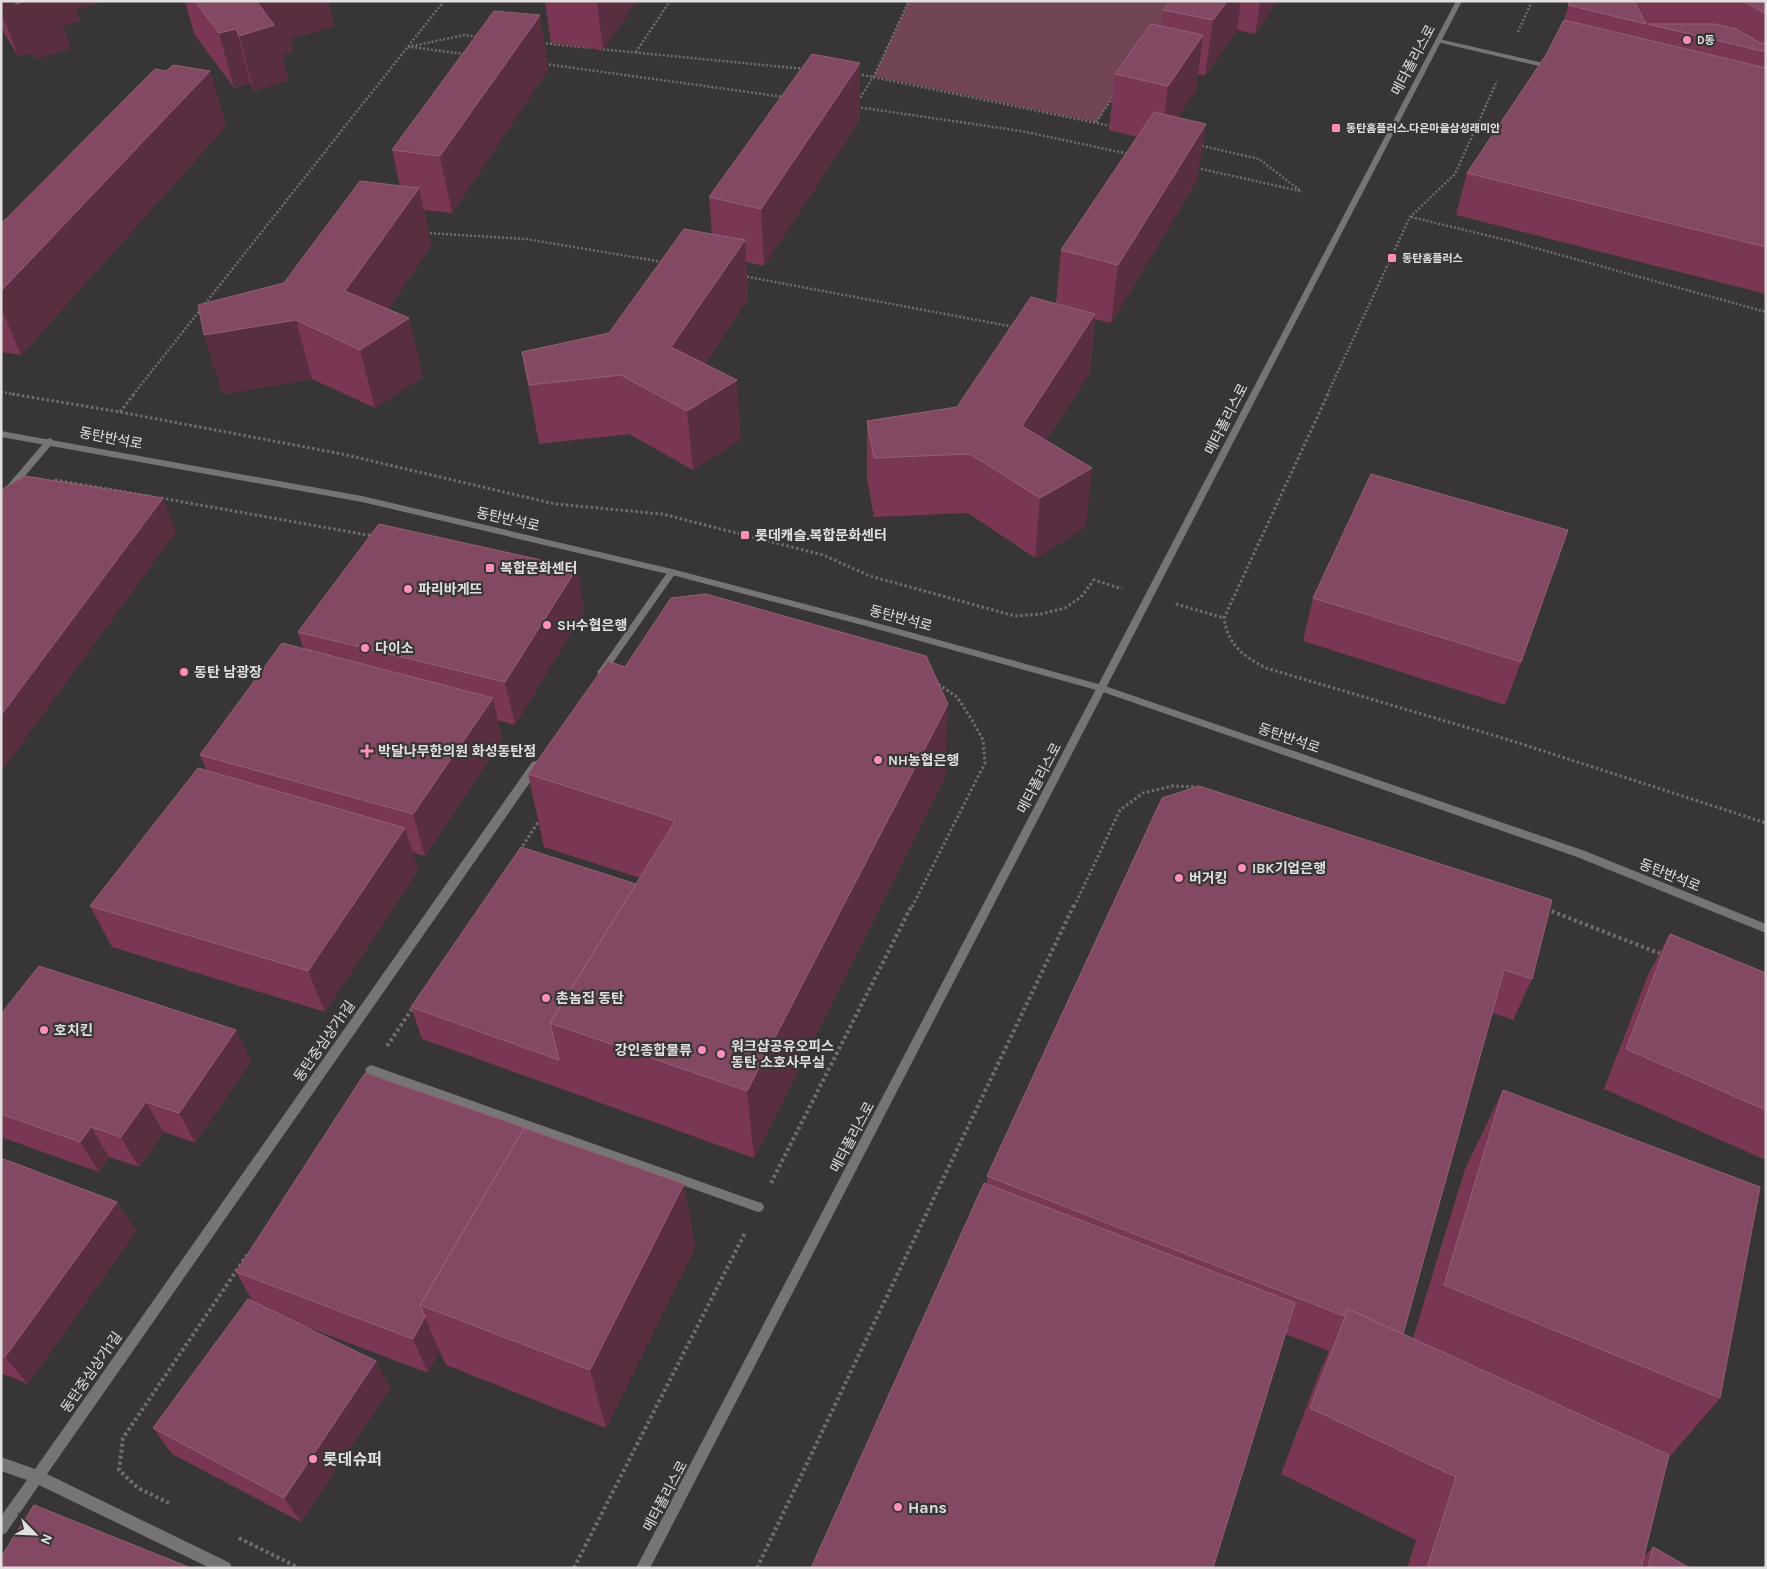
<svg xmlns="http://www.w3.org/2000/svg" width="1767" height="1569" font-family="Karla,'Noto Sans KR',sans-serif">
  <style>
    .green { fill: #724556 }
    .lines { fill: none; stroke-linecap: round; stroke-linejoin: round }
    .path-far2 { stroke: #706d6e; stroke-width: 2.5; stroke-dasharray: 2 2; stroke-linecap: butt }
    .path-far1 { stroke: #706d6e; stroke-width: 3; stroke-dasharray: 2.5 2.5; stroke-linecap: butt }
    .path { stroke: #706d6e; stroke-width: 4; stroke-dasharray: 3 3; stroke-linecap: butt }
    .service { fill: #767475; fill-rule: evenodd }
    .pedestrian { fill: #767475; fill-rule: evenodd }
    .minor { fill: #767475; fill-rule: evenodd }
    .tertiary { fill: #767475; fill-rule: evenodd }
    .wall { fill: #793753 }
    .shaded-wall { fill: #5a2e41 }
    .building { fill: #844962; stroke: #936076 }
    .poi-dot { fill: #ff8eba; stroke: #383536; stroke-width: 2 }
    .labels { text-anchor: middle; stroke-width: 4.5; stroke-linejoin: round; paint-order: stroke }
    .far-poi-label { font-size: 11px; font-weight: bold; fill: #e2dfe0; stroke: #383536; text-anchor: start }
    .street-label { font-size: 14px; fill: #e2dfe0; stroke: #383536 }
    .poi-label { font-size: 14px; font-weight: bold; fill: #e2dfe0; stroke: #383536; text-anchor: start }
    .near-poi-label { font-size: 16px; font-weight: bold; fill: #e2dfe0; stroke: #383536; text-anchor: start }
  </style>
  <rect width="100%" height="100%" fill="#383536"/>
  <!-- green -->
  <path class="green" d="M909,1H1179L1096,122L874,76Z"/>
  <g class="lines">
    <!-- path-far2 -->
    <path class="path-far2" d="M1518,32L1532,1
      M542,43L591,48
      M408,47L464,35L479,37
      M411,47L464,54
      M599,49L805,69
      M636,52L670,1
      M545,64L784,97
      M858,74L1111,126
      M858,101L874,76L909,1
      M857,107L1021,131L1129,154
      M1096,122L1114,96
      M1198,145L1259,159L1302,192
      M1197,168L1300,191
      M1411,217L1510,241L1766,312
      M426,233L526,239L663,262
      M743,276L1014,327
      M1,392L19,395
      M133,395L444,1
      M1327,395L1410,217L1455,174L1497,81"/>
    <!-- path-far1 -->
    <path class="path-far1" d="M12,394L120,412L342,454L555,504L662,514L823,555L870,576L1015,616L1041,614L1065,608L1081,597L1094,580L1122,589
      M1328,394L1224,618C1228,645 1243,656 1266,668L1506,739L1766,823
      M120,412L134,394
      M55,480L154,497
      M161,498L373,536
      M1176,604L1224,618
      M520,850L540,819
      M912,907L985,763L983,740L972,720L957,697L935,682
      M1074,907L1120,810L1143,793L1172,786L1198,787"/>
    <!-- path -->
    <path class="path" d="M1546,909L1661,954
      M387,1046L414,1006
      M771,1183L912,905
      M169,1503L138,1488L119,1470L123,1438L247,1255
      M239,1538L299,1568
      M574,1568L745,1233
      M757,1568L1074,905"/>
    <!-- service -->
    <path class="service" d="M1439,39L1552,65L1555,67L1552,69L1437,42L1436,41Z"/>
    <!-- pedestrian -->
    <path class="pedestrian" d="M371,1065L758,1202L762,1203L764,1207L762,1211L758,1212L367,1073L365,1070L367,1067Z"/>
    <!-- minor -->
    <path class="minor" d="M1456,1H1462L650,1568H636Z
      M50,438L54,441L53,443L4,501L1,502V493L47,439Z
      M672,569L675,570L676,572L675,574L605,674H599L597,672L599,670L669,570Z
      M536,761L540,762L541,765L540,768L47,1474L230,1563L232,1568H210L39,1485L6,1533L1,1535V1516L27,1480L1,1471V1457L35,1469L532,762Z"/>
    <!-- tertiary -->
    <path class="tertiary" d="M1,431L362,496L672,569L866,620L1102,685L1585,851L1766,924V933L1577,857L1100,691L866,626L672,575L362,502L1,437Z"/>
  </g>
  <!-- wall -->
  <path class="wall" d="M1,1H106L76,9L80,21L63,26L71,48L36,59L33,53L18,56L1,28Z
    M185,1H328L334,26L290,39L293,52L282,55L288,80L254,91L251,84L234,88L194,34Z
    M545,1H637L603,50L551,43Z
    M1170,1H1277L1255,34L1237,30L1205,76L1198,74L1196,90L1177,117L1197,180L1111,323L1095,319L1090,372L1046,441L1086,527L1035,558L968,513L874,517L867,480V421L957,407L1056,304L1061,250L1137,137L1109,130L1115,74L1162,26L1163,10Z
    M1570,1H1766V294L1456,215L1467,173L1546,55L1564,20Z
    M540,15L548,70L452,213L424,210L431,246L388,309L409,318L423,377L375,408L312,379L223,394L204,335L284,283L400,186L392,150Z
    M860,63V119L764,266L746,262L748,298L705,364L741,439L693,470L629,434L539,444L522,352L609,333L712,234L709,197Z
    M166,71H210L226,126L21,355L1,352V224Z
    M577,568L584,611L515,725L498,720L502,740L425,856L412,852L418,870L325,1012L112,947L90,906L207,771L200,755L303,648L298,632Z
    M1313,598L1521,662L1505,705L1303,641Z
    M528,774L945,777L754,1158L422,1039L411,1007L636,884L640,878L544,847Z
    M1162,798L1532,979L1513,1020L1492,1013L1403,1334L1413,1338L1465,1169L1503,1090L1720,1398L1667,1460L1643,1558L1653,1547L1690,1568H1407L1416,1540L1281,1474L1317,1379L1329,1351L1286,1334L987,1184V1176Z
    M1670,934L1766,973V1160L1604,1089L1648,975Z
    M1,1014L251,1061L195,1143L164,1132L139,1167L109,1157L99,1172L1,1137Z
    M1,1158L117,1202L136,1231L28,1384L1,1373Z
    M684,1184L695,1248L606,1428L446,1365L440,1352L428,1373L299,1324L376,1361L390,1388L301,1522L172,1454L153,1428L253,1302L236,1272Z"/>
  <!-- shaded-wall -->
  <path class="shaded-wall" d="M1,1H106L76,9L80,21L63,26L71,48L36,59L33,53L18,56L1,11Z
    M262,1H328L334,26L290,39L293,52L282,55L288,80L254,91L239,36L257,2Z
    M597,1H637L603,50Z
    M1227,1H1241L1237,30L1205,76L1213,20Z
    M1260,1H1277L1255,34Z
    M540,15L548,70L452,213L440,156Z
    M236,29L251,84L234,88L219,33Z
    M1203,35L1196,90L1161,142L1168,86Z
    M860,63V119L764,266L761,209Z
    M210,71L226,126L21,355L1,307V291Z
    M1206,124L1197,180L1111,323L1118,265Z
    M419,188L431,246L361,349L409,318L423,377L375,408L345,291Z
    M745,240L748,298L678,405L671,347Z
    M1095,314L1090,372L1018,485L1022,426Z
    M296,320L312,379L223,394L204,335Z
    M737,380L741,439L693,470L687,411Z
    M1092,468L1086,527L1035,558L1040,498Z
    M163,498L176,532L1,772V715Z
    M577,568L584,611L515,725L505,682Z
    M493,698L502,740L425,856L413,814Z
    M948,704L945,777L754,1158L747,1091Z
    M405,828L418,870L325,1012L308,971Z
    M236,1030L251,1061L195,1143L179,1113Z
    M146,1102L164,1132L139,1167L121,1137Z
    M91,1127L109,1157L99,1172L80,1142Z
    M684,1184L695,1248L606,1428L590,1370Z
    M117,1202L136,1231L28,1384L5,1357Z
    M425,1317L440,1352L428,1373L413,1339Z
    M376,1361L390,1388L301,1522L284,1498Z"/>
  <!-- building -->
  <path class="building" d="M15,1H25L16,4Z
    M195,1H262L257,2L274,25L239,36L236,29L219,33Z
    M1170,1H1227L1213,20L1163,10Z
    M1570,1H1634L1646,24L1568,5Z
    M1741,1H1766V14L1745,2Z
    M494,11L540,15L440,156L392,150Z
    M1564,20L1766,68V247L1467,173L1546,55Z
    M1151,24L1203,35L1168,86L1115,74Z
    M1647,24H1715L1736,29L1758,42L1766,44V52Z
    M812,54L860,63L761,209L709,197Z
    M173,65L210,71L1,291V224L155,69L166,71Z
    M1154,112L1206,124L1118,265L1061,250Z
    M360,181L419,188L345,291L409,318L360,350L296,320L204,335L198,305L284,283Z
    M684,229L745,240L671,347L737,380L687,411L621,375L529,385L522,352L609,333Z
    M1031,297L1095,314L1022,426L1092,468L1040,498L970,454L874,458L867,421L957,407Z
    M1371,474L1568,530L1521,662L1313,598Z
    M25,476L163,498L1,715V490Z
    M379,524L577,568L505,682L298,632Z
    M706,594L926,656L948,704L747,1091L550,1023L675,821L528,774L608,661L625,667L671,598Z
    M282,643L493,698L413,814L200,755Z
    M198,768L405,828L308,971L90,906Z
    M1199,786L1552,900L1532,979L1504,970L1403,1334L1348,1309L1344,1316L987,1176L1162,798Z
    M521,847L636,884L550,1023L559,1060L411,1007Z
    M1670,934L1766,973V1110L1626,1049Z
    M39,966L236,1030L179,1113L146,1102L121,1137L91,1127L80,1142L1,1114V1014Z
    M365,1073L531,1130L524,1128L420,1305L425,1317L413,1339L236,1272Z
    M1503,1090L1760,1187L1720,1398L1444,1285Z
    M524,1128L684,1184L590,1370L420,1305Z
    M1,1158L117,1202L5,1357L1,1356Z
    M984,1183L1295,1303L1213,1568H811Z
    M248,1299L376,1361L284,1498L153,1428Z
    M1348,1309L1669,1455L1641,1568H1427L1456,1477L1310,1408Z
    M34,1505L191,1568H1V1557Z
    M1653,1547L1690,1568H1648Z"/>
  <!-- markers -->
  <g class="poi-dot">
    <circle cx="1687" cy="40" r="5"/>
    <rect x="1331" y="123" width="10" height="10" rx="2.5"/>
    <rect x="1387" y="253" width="10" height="10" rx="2.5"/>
    <rect x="740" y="530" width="10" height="10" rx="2.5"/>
    <rect x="485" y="563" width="10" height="10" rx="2.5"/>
    <circle cx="408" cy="589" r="5"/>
    <circle cx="547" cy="625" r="5"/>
    <circle cx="365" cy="648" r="5"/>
    <circle cx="184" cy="672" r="5"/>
    <path d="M364.5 743.5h5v5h5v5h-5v5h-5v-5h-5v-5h5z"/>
    <circle cx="878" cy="760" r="5"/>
    <circle cx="1242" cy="868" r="5"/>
    <circle cx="1179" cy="878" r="5"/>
    <circle cx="546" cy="998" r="5"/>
    <circle cx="44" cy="1030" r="5"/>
    <circle cx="702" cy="1050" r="5"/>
    <circle cx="721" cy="1054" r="5"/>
    <circle cx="313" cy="1459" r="5"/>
    <circle cx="898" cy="1507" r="5"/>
  </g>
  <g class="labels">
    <!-- far-poi labels -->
    <g class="far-poi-label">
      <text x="1697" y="44">D동</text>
      <text x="1346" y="132">동탄홈플러스.다은마을삼성래미안</text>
      <text x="1402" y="262">동탄홈플러스</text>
    </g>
    <!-- street labels -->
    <g class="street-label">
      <text transform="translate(1413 60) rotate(-62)" y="5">메타폴리스로</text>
      <text transform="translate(1226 419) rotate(-63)" y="5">메타폴리스로</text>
      <text transform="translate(111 438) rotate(11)" y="5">동탄반석로</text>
      <text transform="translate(508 519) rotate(13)" y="5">동탄반석로</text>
      <text transform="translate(901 618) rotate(15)" y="5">동탄반석로</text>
      <text transform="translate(1289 738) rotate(19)" y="5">동탄반석로</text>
      <text transform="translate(1039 778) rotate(-62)" y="5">메타폴리스로</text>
      <text transform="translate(1670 875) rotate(22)" y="5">동탄반석로</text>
      <text transform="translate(324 1041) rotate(-55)" y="5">동탄중심상가1길</text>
      <text transform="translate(852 1137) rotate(-62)" y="5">메타폴리스로</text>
      <text transform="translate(91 1372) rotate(-55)" y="5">동탄중심상가1길</text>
      <text transform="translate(665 1496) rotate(-62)" y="5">메타폴리스로</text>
    </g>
    <!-- poi labels -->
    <g class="poi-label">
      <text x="755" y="540">롯데캐슬.복합문화센터</text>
      <text x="500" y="573">복합문화센터</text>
      <text x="418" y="594">파리바게뜨</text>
      <text x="557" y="630">SH수협은행</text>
      <text x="375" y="653">다이소</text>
      <text x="194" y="677">동탄 남광장</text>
      <text x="378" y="756">박달나무한의원 화성동탄점</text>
      <text x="888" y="765">NH농협은행</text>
      <text x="1252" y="873">IBK기업은행</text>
      <text x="1189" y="883">버거킹</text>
      <text x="556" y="1003">촌놈집 동탄</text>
      <text x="54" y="1035">호치킨</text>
      <text x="731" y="1051">워크샵공유오피스<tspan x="731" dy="16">동탄 소호사무실</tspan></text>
      <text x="692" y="1055" text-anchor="end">강인종합물류</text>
    </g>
    <!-- near-poi labels -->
    <g class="near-poi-label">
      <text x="323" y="1465">롯데슈퍼</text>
      <text x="908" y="1513">Hans</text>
    </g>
  </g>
  <!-- border -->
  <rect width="1767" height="1569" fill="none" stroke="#e2dfe0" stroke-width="5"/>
  <!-- north arrow -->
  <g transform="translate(35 1534) rotate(114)" stroke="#383536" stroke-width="4" paint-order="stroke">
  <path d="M0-4L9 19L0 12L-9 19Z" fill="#e2dfe0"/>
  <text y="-8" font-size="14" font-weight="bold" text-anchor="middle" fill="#e2dfe0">N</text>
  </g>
</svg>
